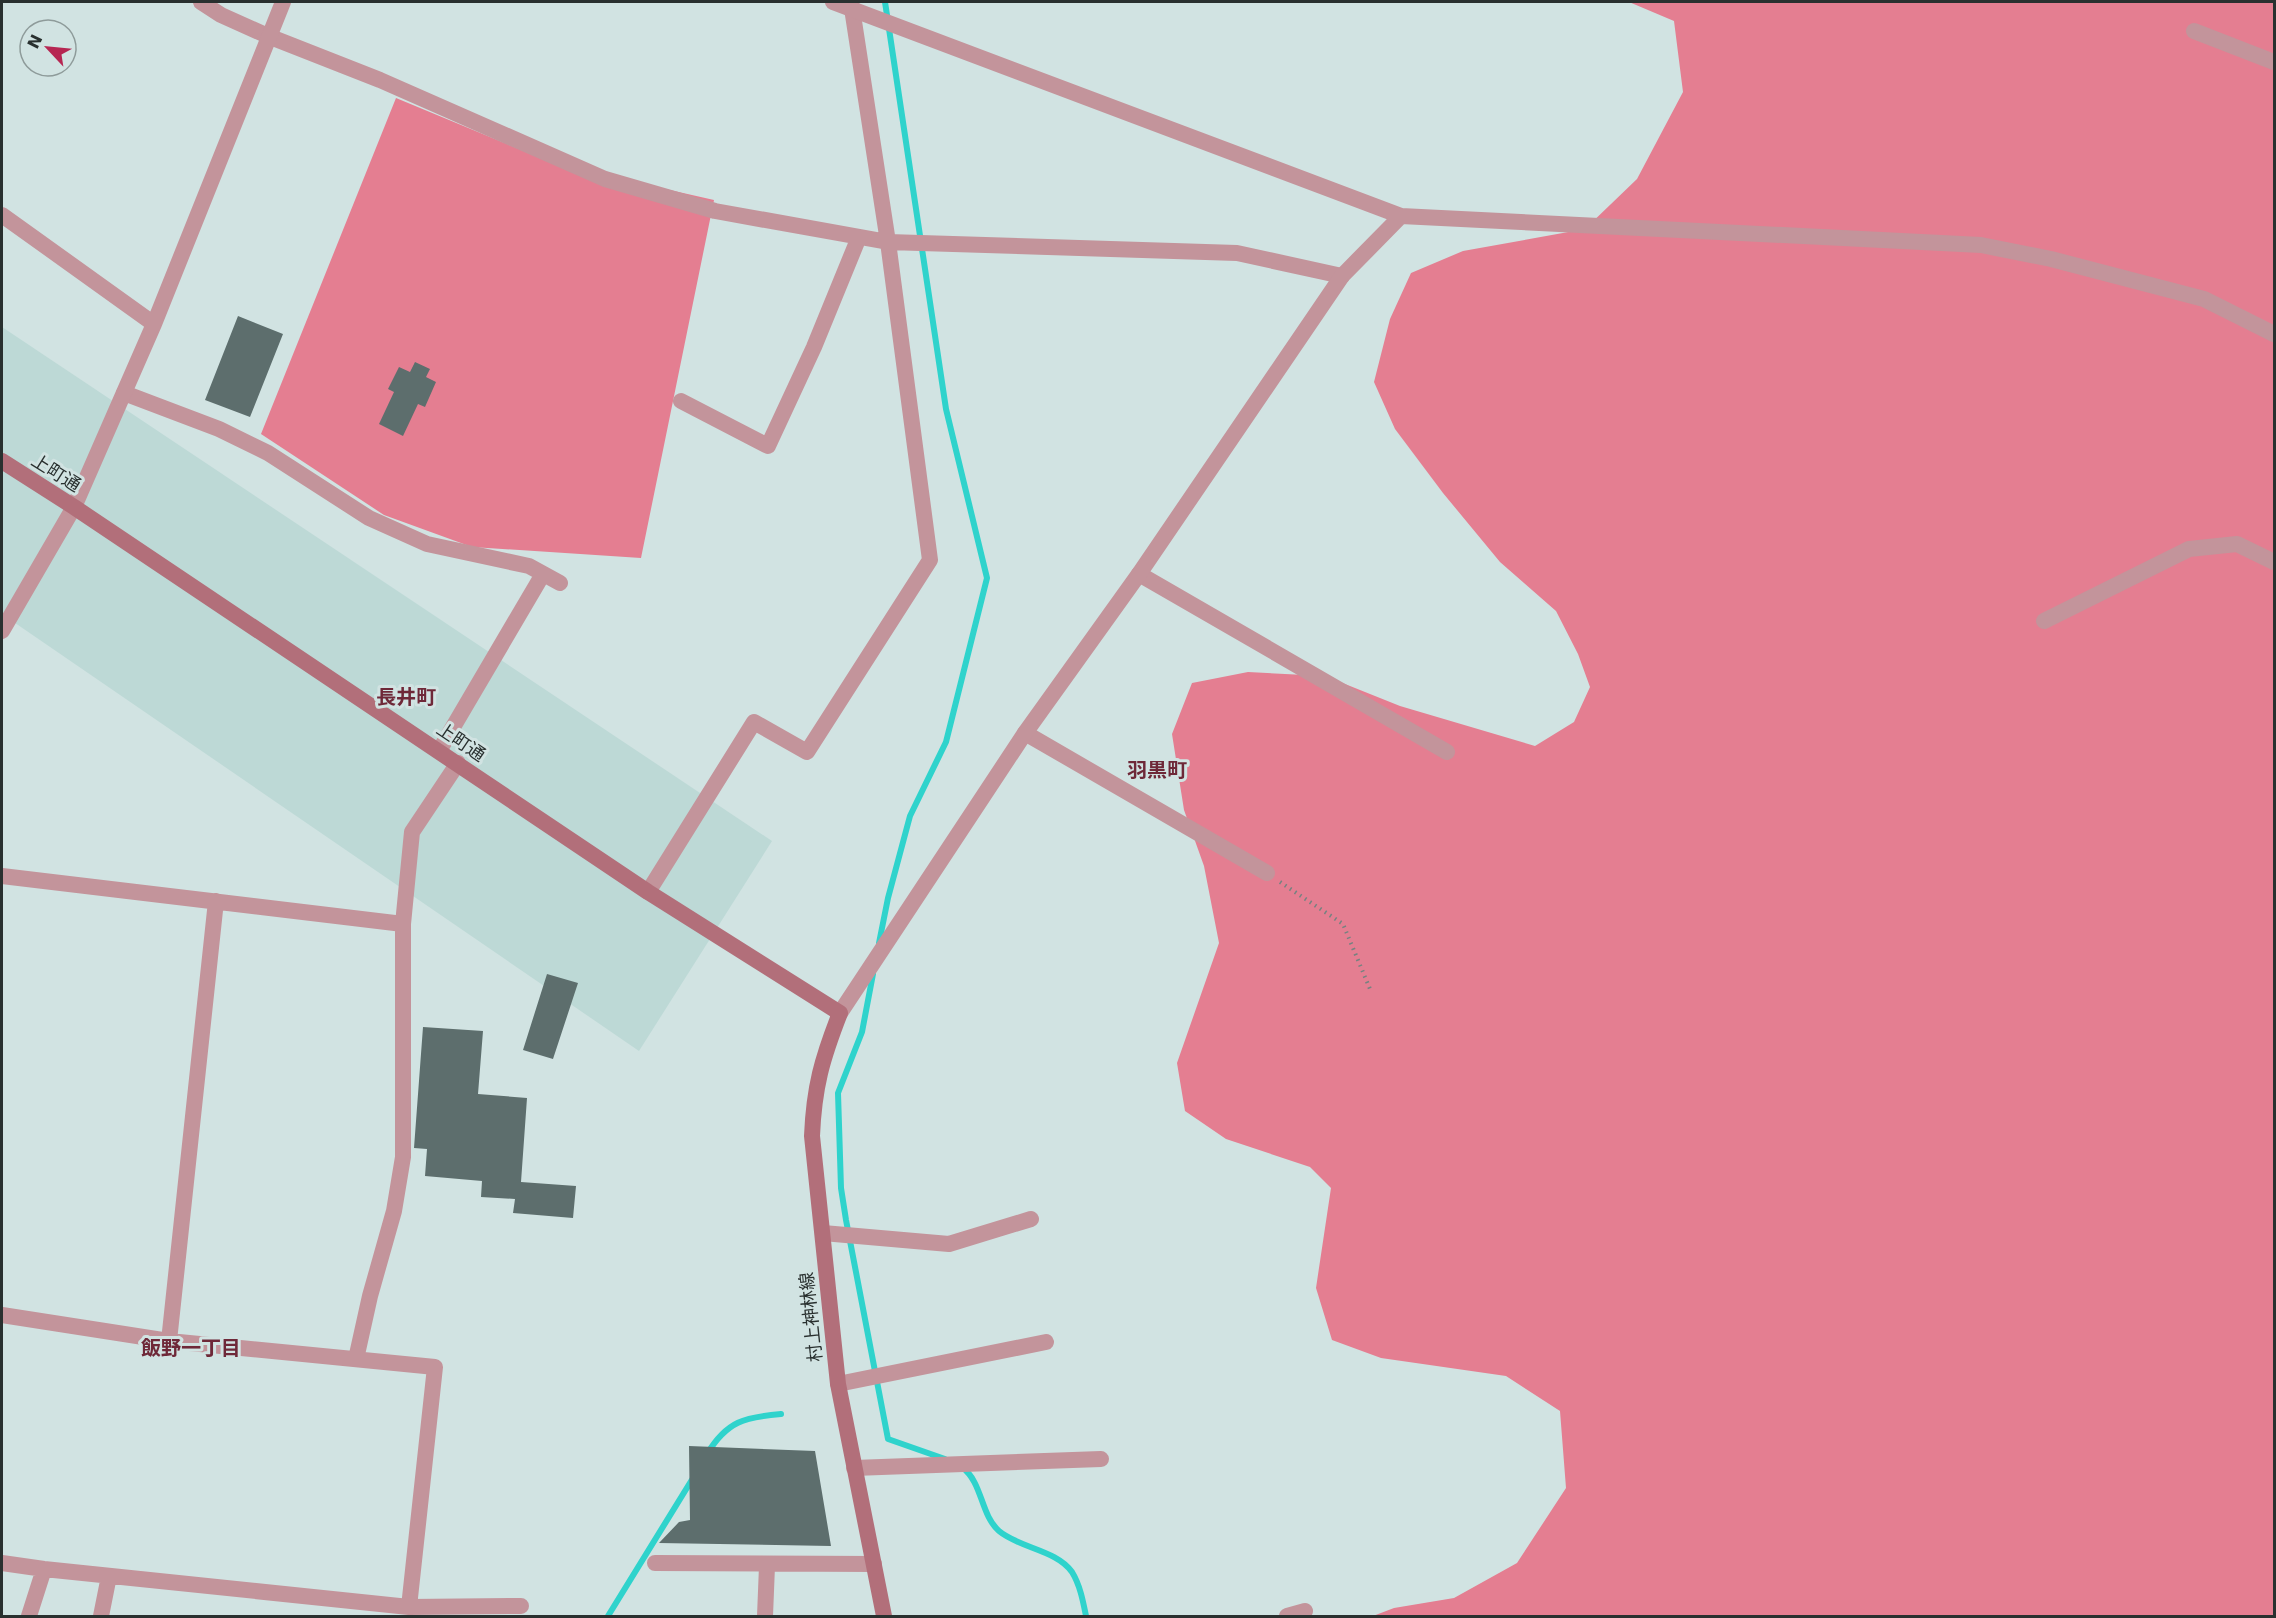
<svg xmlns="http://www.w3.org/2000/svg" width="2276" height="1618" font-family="'DejaVu Sans','Noto Sans JP',sans-serif">
  <style>
    .built { fill: #bdd9d6 }
    .forest { fill: #e47e91 }
    .lines { fill: none; stroke-linecap: round; stroke-linejoin: round }
    .stream { stroke: #2fd3cc; stroke-width: 6 }
    .building { fill: #5d6e6d }
    .path { stroke: #768281; stroke-width: 4; stroke-dasharray: 1.5 4.5; stroke-linecap: butt }
    .minor { stroke: #c3949b; stroke-width: 16 }
    .tertiary { stroke: #c3949b; stroke-width: 16 }
    .secondary { stroke: #b26f7a; stroke-width: 16 }
    .labels { text-anchor: middle; stroke-width: 6; stroke-linejoin: round; paint-order: stroke }
    .street-label { font-size: 18px; fill: #29302f; stroke: #d1e3e2 }
    .neighbourhood-label { font-size: 20px; font-weight: bold; fill: #6e2838; stroke: #d1e3e2 }
  </style>
  <rect width="100%" height="100%" fill="#d1e3e2"/>
  <!-- built -->
  <path class="built" d="M2,327L772,841L639,1051L2,614Z"/>
  <!-- forest -->
  <path class="forest" d="M1629,2H2274V1616H1373L1394,1608L1454,1598L1517,1563L1566,1488L1560,1411L1506,1376L1381,1358L1332,1340L1316,1288L1331,1188L1310,1167L1226,1139L1185,1111L1177,1063L1219,943L1204,866L1184,810L1172,734L1192,683L1248,672L1325,676L1400,706L1535,746L1574,722L1590,687L1578,654L1556,611L1500,562L1443,493L1395,429L1374,382L1390,319L1411,273L1463,251L1585,229L1637,179L1683,92L1674,21Z
    M396,98L555,164L714,200L641,558L472,547L384,515L261,434Z"/>
  <g class="lines">
    <!-- stream -->
    <path class="stream" d="M879,943L888,898L910,816L946,742L987,578L946,409L885,2
      M873,974L862,1032L838,1093L841,1188L846,1220L888,1439L945,1459
      M707,1454C727,1421 745,1417 781,1414
      M962,1467C983,1483 980,1514 999,1531C1019,1548 1057,1550 1072,1572C1080,1585 1083,1601 1086,1616
      M608,1616L693,1478"/>
  </g>
  <!-- building -->
  <path class="building" d="M238,316L283,334L250,417L205,400Z
    M415,362L430,369L426,377L436,382L425,407L418,404L403,436L379,424L394,392L388,389L399,367L410,372Z
    M547,974L578,983L553,1059L523,1050Z
    M423,1027L483,1031L478,1094L527,1098L521,1182L576,1186L573,1218L513,1213L515,1199L481,1197L482,1181L425,1176L427,1149L414,1148Z
    M689,1446L815,1451L831,1546L659,1543L679,1522L690,1520Z"/>
  <g class="lines">
    <!-- path -->
    <path class="path" d="M1280,882L1343,924L1370,989"/>
    <!-- minor -->
    <path class="minor" d="M201,2L221,15L268,36L380,80L605,179L715,211L888,242L1237,253L1342,276
      M2194,31L2274,62
      M124,393L219,429L268,453L369,518L427,544L529,566L560,583
      M681,401L768,446L814,347L859,237
      M1139,574L1447,752
      M2044,621L2189,549L2237,544L2274,562
      M1025,733L1267,873
      M439,751L543,574
      M2,876L403,924
      M648,892L754,722L807,752L930,560L888,242L851,2
      M823,1233L949,1244L1031,1219
      M2,1315L169,1341L435,1367L409,1607
      M169,1341L216,901
      M356,1359L370,1296L394,1211L403,1157V924L412,832L458,763
      M838,1384L1046,1342
      M854,1468L1101,1459
      M2,1563L44,1569L409,1607L521,1606
      M655,1563L874,1564
      M29,1616L44,1569
      M101,1616L109,1576
      M765,1616L767,1566
      M1287,1616L1305,1611"/>
    <!-- tertiary -->
    <path class="tertiary" d="M833,2L1401,216
      M2,215L154,324
      M2,631L74,507L154,324L283,2
      M840,1013L1025,733L1139,574L1342,276L1401,216L1981,245L2051,259L2204,299L2274,334"/>
    <!-- secondary -->
    <path class="secondary" d="M2,461L74,507L648,892L840,1013C822,1059 814,1087 812,1136L838,1384L884,1616"/>
  </g>
  <g class="labels">
    <!-- street labels -->
    <g class="street-label">
      <text transform="translate(56 473) rotate(32)" y="6">上町通</text>
      <text transform="translate(461 742) rotate(34)" y="6">上町通</text>
      <text transform="translate(811 1317) rotate(-96)" y="6">村上神林線</text>
    </g>
    <!-- neighbourhood labels -->
    <g class="neighbourhood-label">
      <text x="406" y="704">長井町</text>
      <text x="1157" y="777">羽黒町</text>
      <text x="191" y="1355">飯野一丁目</text>
    </g>
  </g>
  <!-- border -->
  <rect width="2276" height="1618" fill="none" stroke="#29302f" stroke-width="6"/>
  <!-- north arrow -->
  <g transform="translate(48 48) rotate(296)"><circle r="28" fill="#d1e3e2" stroke="#8e9b9a" stroke-width="1.5"/>
  <path d="M0-4.5L10 22L0 15L-10 22Z" fill="#b62652"/>
  <text y="-9" font-size="16" font-weight="bold" text-anchor="middle" fill="#29302f">N</text>
  </g>
</svg>
